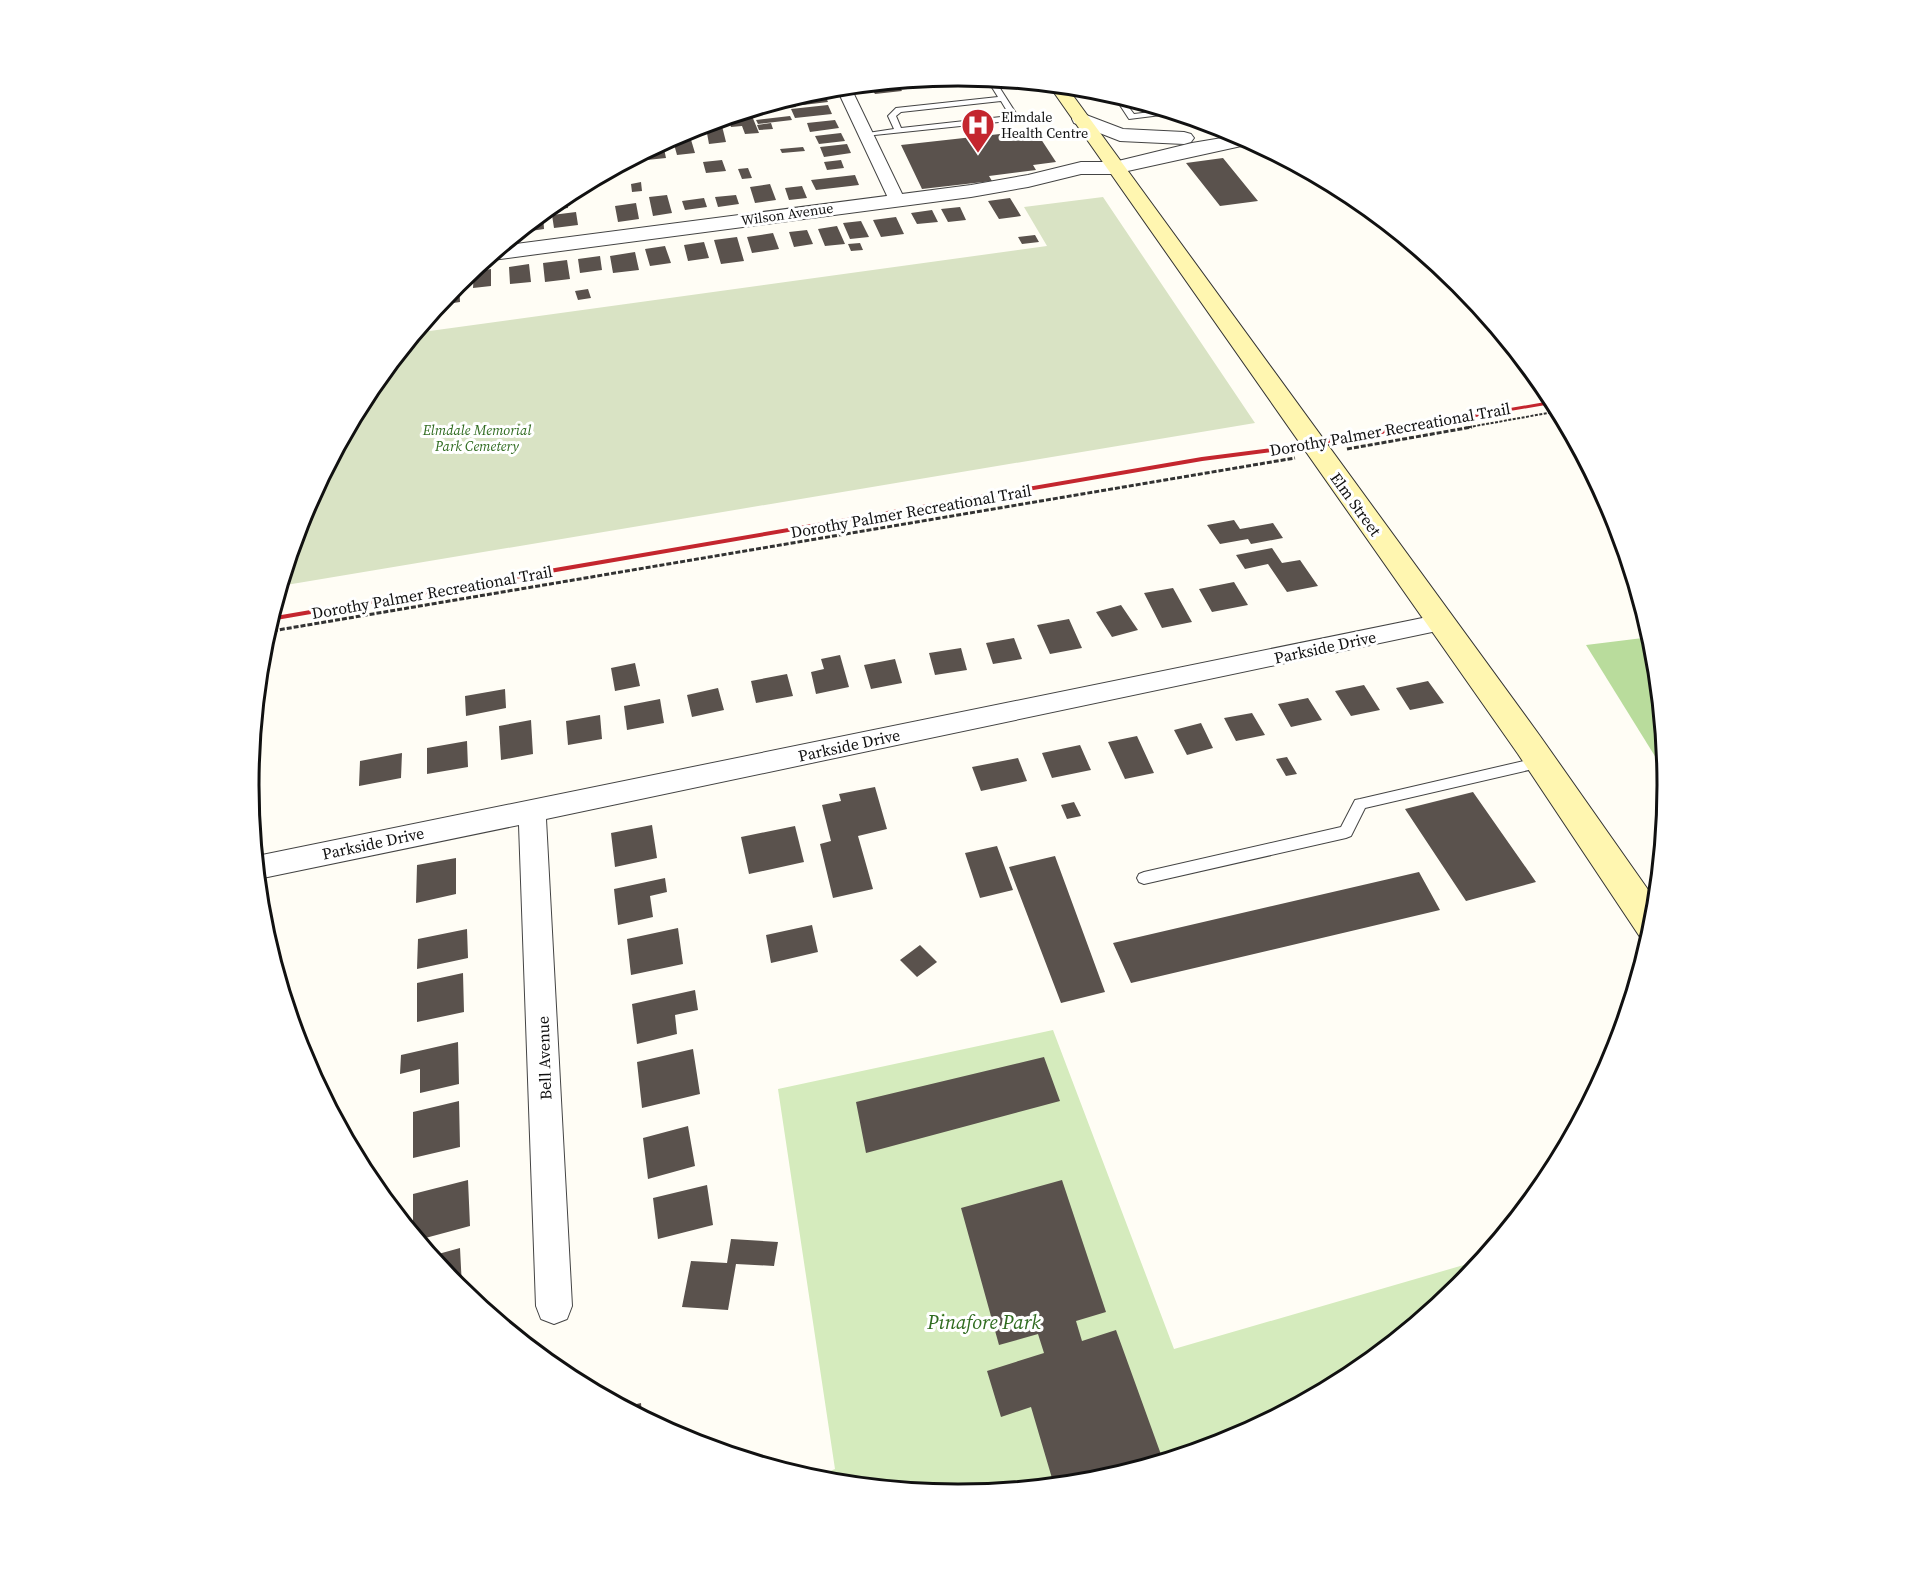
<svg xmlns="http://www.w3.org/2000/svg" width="1916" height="1569" font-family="'Source Serif 4',serif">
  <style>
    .green { fill: #d5ebbd }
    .forest { fill: #b9dc9c }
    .cemetery { fill: #d9e3c4 }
    .building { fill: #5a524d }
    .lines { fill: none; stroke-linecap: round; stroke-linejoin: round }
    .service-casing { stroke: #444; stroke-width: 2 }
    .minor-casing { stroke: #444; stroke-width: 2 }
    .tertiary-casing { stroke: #444; stroke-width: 2 }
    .secondary-casing { stroke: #333; stroke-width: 2 }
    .path-far1 { stroke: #333; stroke-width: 2; stroke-dasharray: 3 1.5; stroke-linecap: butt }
    .path { stroke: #333; stroke-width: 3; stroke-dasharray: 5 2; stroke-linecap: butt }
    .service { fill: #fff; fill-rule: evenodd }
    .minor { fill: #fff; fill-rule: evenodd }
    .tertiary { fill: #fff; fill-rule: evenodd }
    .secondary { fill: #fff6b0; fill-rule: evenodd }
    .rail-far1 { stroke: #c4262e; stroke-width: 3 }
    .rail { stroke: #c4262e; stroke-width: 4 }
    .labels { text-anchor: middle; stroke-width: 6; stroke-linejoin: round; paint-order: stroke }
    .far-poi-label { font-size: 14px; fill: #111; stroke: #fff; text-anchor: start }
    .far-street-label { font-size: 14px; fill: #111; stroke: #fff }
    .far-park-label { font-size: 14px; font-style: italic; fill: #2f6b1f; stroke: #fff }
    .street-label { font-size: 16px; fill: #111; stroke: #fff }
    .near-park-label { font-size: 20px; font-style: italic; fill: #2f6b1f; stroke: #fff }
    .rim { fill: none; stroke: #111; stroke-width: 3 }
  </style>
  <rect width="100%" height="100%" fill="#fffdf5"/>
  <!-- green -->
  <path class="green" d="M1053,1030L1174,1349L1481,1260L1459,1286L1352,1375L1229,1440L1096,1480L958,1494L812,1478L835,1469L778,1089Z"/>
  <!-- forest -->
  <path class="forest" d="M1651,637L1654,646L1666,774L1586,645Z"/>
  <!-- cemetery -->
  <path class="cemetery" d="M1103,197L1255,423L280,586L303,513L368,390L415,333L1047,246L1024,207Z"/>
  <!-- building -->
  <path class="building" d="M898,84L902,91L875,94L871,88Z
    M825,95L828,102L803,105L800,98Z
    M793,100L796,107L775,109L773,103Z
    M828,105L832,114L795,118L791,109Z
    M752,116L759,133L745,134L742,126L731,127L728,118Z
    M790,116L792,120L758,124L756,120Z
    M835,120L839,128L810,132L807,123Z
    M771,123L773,129L759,130L757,125Z
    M722,126L726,142L709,144L706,128Z
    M1035,130L1056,162L1033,165L1036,170L989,176L992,181L922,189L901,145Z
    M689,133L695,153L677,155L672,137Z
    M841,133L845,141L819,144L815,136Z
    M658,144H663L666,158L647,160L645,151Z
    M847,144L851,153L824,157L820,147Z
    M803,147L805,151L782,153L780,149Z
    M1223,158L1258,201L1220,206L1186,163Z
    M722,160L726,171L706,173L703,162Z
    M841,160L844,168L827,170L824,162Z
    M748,168L752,178L742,179L738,169Z
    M855,175L859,185L816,190L811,180Z
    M641,182L642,191L632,192L631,184Z
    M770,184L776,200L755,203L750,187Z
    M802,186L807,198L789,200L785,188Z
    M667,195L672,213L653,216L649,197Z
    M736,195L739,204L718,207L715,197Z
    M704,198L707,207L685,210L682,201Z
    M1010,198L1021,216L999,219L988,201Z
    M567,200L568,208L549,210V207L556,201Z
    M636,203L639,219L618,222L615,206Z
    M960,207L966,220L948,222L941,209Z
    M932,210L938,222L917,224L911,213Z
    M576,212L578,225L554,228L552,215Z
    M543,214L544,229L524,232V227Z
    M896,217L904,234L881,237L873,220Z
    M861,221L869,237L850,239L843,223Z
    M837,226L845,244L825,246L818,229Z
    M807,230L813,244L794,247L789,232Z
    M773,233L779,249L752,253L747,237Z
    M1035,235L1039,242L1022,244L1018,237Z
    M737,237L744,261L721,264L714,240Z
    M704,242L709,258L688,261L684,245Z
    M860,243L863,250L851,251L848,244Z
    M665,246L671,263L650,266L645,249Z
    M635,252L639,270L613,273L610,256Z
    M600,256L602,270L580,273L578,259Z
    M567,260L570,279L545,282L543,263Z
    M529,264L531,282L510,284L509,267Z
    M491,269V286L473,288L474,272Z
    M459,280L460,302L440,305V303Z
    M588,289L591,298L578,300L575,291Z
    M1234,520L1240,529L1273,523L1283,538L1251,544L1248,539L1220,544L1207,525Z
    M1272,548L1282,563L1300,560L1318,586L1287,592L1268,564L1245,569L1236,555Z
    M1234,582L1248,605L1212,612L1199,589Z
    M1173,588L1192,622L1162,628L1144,593Z
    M1121,605L1138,630L1112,637L1096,612Z
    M1069,619L1082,648L1050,654L1037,625Z
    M1014,638L1022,659L993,664L986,643Z
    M961,648L967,670L935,675L929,653Z
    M840,655L849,687L816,694L811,672L824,669L821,659Z
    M895,659L902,683L871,689L864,665Z
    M635,663L640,686L615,691L611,668Z
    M787,674L793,696L756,703L751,681Z
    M1428,681L1444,703L1410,710L1396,688Z
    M1364,685L1380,710L1351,716L1335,691Z
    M718,688L724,710L692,717L687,695Z
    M505,689L506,708L466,716L465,696Z
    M1308,698L1322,720L1291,727L1278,704Z
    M660,699L664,723L627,730L624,706Z
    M1252,713L1265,735L1236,741L1224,718Z
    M600,715L602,739L568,745L566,721Z
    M531,720L533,754L501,760L499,726Z
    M1201,723L1213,748L1187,755L1174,730Z
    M1137,736L1154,773L1125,779L1108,742Z
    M467,741L468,767L427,774V748Z
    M1080,745L1091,770L1052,778L1042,753Z
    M402,753L401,778L359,786L360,761Z
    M1287,757L1297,774L1286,776L1276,759Z
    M1018,758L1027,781L981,791L972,767Z
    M875,787L887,829L858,836L873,889L833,898L820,844L831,841L822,805L841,801L839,794Z
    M1473,792L1536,882L1466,901L1405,809Z
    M1074,802L1081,816L1067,819L1061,805Z
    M652,825L657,858L615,867L611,833Z
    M795,826L804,862L749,874L741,837Z
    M997,846L1013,890L980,898L965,853Z
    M1055,856L1105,992L1061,1003L1009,867Z
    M456,858V894L416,903L417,865Z
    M1419,872L1440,910L1131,983L1113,943Z
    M665,878L667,892L650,896L653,917L618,925L614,889Z
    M812,925L818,952L771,963L766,935Z
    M678,928L683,964L631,975L627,939Z
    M467,929L468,958L417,969L418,939Z
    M920,945L937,962L917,977L900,960Z
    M463,973L464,1012L417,1022V983Z
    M695,990L698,1010L675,1015L677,1034L637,1044L632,1004Z
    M458,1042L459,1084L420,1093V1069L400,1074L401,1055Z
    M693,1049L700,1094L642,1108L637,1062Z
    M1044,1057L1060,1101L866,1153L856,1102Z
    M459,1101L460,1147L413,1158V1112Z
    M688,1126L695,1166L648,1179L643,1138Z
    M468,1180L470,1226L418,1240L413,1234V1194Z
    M1062,1180L1106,1312L1076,1321L1082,1341L1116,1330L1163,1460L1096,1480L1054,1485L1031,1407L1001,1417L987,1371L1044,1353L1038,1334L999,1345L961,1208Z
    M707,1185L713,1225L658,1239L653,1198Z
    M731,1239L778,1242L774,1266L736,1264L728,1310L682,1307L691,1261L727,1263Z
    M460,1248L462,1287L459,1288L431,1256Z
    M641,1403L642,1416L624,1407Z"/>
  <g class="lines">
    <!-- service casing -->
    <g class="service-casing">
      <path id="service" d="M994,78L1005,80L996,82L1019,118L1018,120L865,136L861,134L894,129L888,116L896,108L998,97L988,81ZM1001,101L1010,116L901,128L896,116L901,112Z
        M1112,93L1120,96L1134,114L1168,110L1177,113L1129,119Z
        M1541,757L1548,762L1546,766L1365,808L1351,836L1346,838L1144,884L1139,882L1137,878L1139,874L1144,872L1341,827L1355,800L1360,799Z"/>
    </g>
    <!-- minor casing -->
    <g class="minor-casing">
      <path id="minor" d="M850,86L905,200L903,204H891L889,200L836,87Z
        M1442,614L1451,616L1454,622L1451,628L546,819L572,1306L567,1319L554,1324L541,1319L536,1306L519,825L258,879L257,856Z"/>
    </g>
    <!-- tertiary casing -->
    <g class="tertiary-casing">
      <path id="tertiary" d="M1081,113L1123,129L1184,132L1191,134L1194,138L1191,142L1184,144L1120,141L1074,123L1072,119L1074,115Z
        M1240,135L1255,143L1114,174H1081L1028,187L971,197L492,260L485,259L501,246L971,185L1028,175L1081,162H1114L1192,143Z"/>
    </g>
    <!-- secondary casing -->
    <g class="secondary-casing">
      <path id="secondary" d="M1048,84L1066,86L1540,736L1656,901L1654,923L1649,940L1640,937L1518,754Z"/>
    </g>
    <!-- path-far1 -->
    <path class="path-far1" d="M1464,428L1559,411"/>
    <!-- path -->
    <path class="path" d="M1347,449L1472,427
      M266,632L1295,458"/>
    <!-- service -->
    <use href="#service" class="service"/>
    <!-- minor -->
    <use href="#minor" class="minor"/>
    <!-- tertiary -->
    <use href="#tertiary" class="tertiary"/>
    <!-- secondary -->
    <use href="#secondary" class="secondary"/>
    <!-- rail-far1 -->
    <path class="rail-far1" d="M1403,428L1554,402"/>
    <!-- rail -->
    <path class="rail" d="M270,619L1202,459L1287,448L1411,427"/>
  </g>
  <!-- icons -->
  <defs>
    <g id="hospital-pin" transform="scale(1.725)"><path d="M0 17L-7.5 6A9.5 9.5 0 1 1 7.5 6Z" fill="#c4262e" stroke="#fff"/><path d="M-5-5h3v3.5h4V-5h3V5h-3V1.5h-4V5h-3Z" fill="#fff"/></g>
  </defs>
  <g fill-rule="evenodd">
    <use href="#hospital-pin" x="978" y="125"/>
  </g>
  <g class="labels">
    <!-- far-poi labels -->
    <g class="far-poi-label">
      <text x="1001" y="122">Elmdale<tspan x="1001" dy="16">Health Centre</tspan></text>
    </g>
    <!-- far-street labels -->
    <g class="far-street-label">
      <text transform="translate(787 214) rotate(-8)" y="5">Wilson Avenue</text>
    </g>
    <!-- far-park labels -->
    <g class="far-park-label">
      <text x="477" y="435">Elmdale Memorial<tspan x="477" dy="16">Park Cemetery</tspan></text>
    </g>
    <!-- street labels -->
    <g class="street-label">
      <text transform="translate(1390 429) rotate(-10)" y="6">Dorothy Palmer Recreational Trail</text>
      <text transform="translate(1356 504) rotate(54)" y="6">Elm Street</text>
      <text transform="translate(911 511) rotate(-10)" y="6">Dorothy Palmer Recreational Trail</text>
      <text transform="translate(432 592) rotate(-10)" y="6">Dorothy Palmer Recreational Trail</text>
      <text transform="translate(1325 647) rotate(-12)" y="6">Parkside Drive</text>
      <text transform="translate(849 745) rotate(-12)" y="6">Parkside Drive</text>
      <text transform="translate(373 843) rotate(-12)" y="6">Parkside Drive</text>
      <text transform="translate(544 1058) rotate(-92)" y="6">Bell Avenue</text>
    </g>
    <!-- near-park labels -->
    <g class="near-park-label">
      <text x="984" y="1329">Pinafore Park</text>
    </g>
  </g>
  <!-- crop -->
  <path d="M0 0H1916V1569H0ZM259 785a699 699 0 1 1 1398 0a699 699 0 1 1-1398 0Z" fill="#fff" fill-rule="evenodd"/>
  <path class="rim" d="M259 785a699 699 0 1 1 1398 0a699 699 0 1 1-1398 0Z"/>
</svg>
